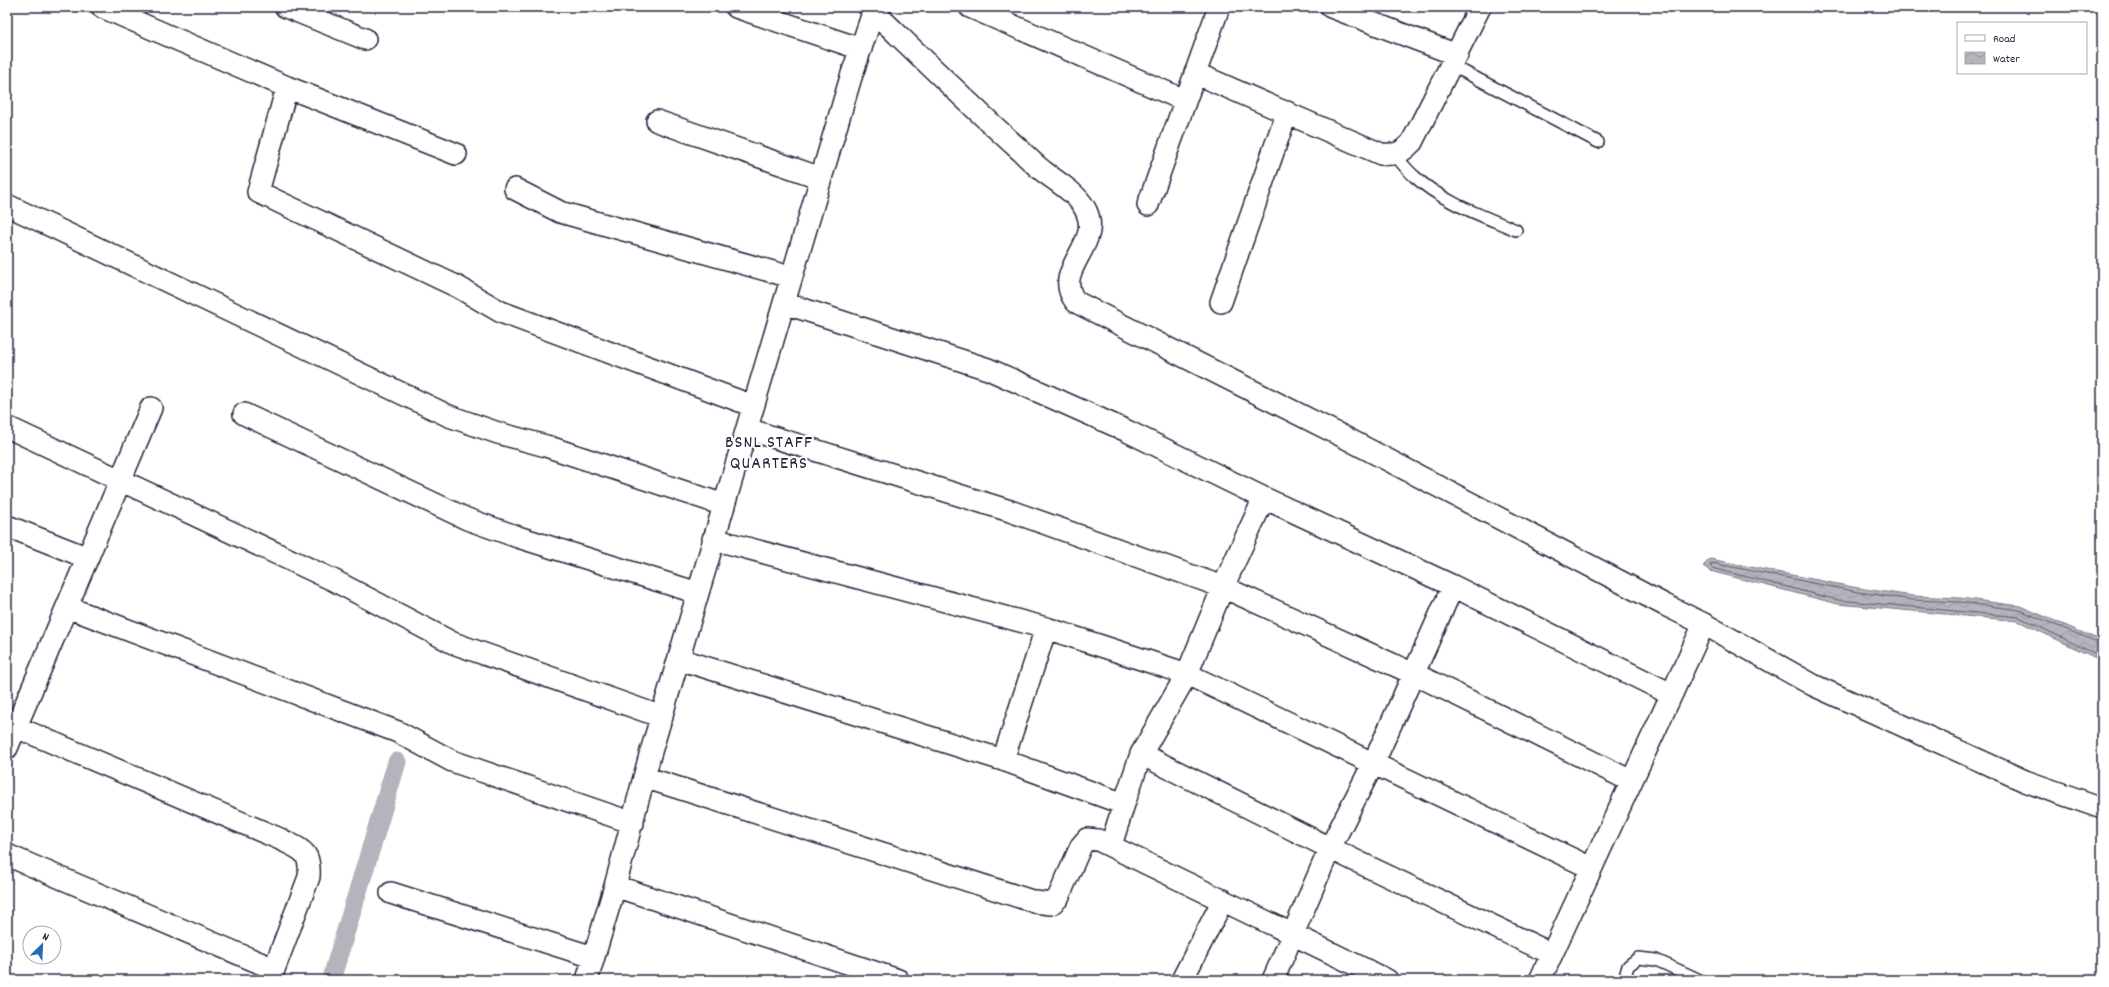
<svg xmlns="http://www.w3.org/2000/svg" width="2109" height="987" font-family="Dekko,sans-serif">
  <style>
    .water { fill: url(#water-waves); stroke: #7a7a88 }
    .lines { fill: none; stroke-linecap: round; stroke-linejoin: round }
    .shore { stroke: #5c5c6f; stroke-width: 1 }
    .canal { stroke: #b4b4bc; stroke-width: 19 }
    .service-casing { stroke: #22223b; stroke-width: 14 }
    .minor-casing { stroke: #22223b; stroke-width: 24 }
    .service { stroke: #fff; stroke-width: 11 }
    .minor { stroke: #fff; stroke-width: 21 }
    .labels { text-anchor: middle; stroke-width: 4; stroke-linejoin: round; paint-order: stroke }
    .quarter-label { font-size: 18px; letter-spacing: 1px; fill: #22223b; stroke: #fff }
  </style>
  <defs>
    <pattern id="water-waves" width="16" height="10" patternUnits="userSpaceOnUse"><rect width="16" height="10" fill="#b4b4bc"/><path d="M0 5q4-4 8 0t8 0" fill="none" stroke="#9a9aa2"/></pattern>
  </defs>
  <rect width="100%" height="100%" fill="#fff"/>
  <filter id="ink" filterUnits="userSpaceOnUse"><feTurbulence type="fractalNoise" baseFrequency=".025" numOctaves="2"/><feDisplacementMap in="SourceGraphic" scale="8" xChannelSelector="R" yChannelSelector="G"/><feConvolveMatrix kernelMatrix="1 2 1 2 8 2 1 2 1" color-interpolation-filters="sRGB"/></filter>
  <g filter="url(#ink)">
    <!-- water -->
    <path class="water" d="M1710,559L1858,588L1913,596L1960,598L2020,606L2102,641V661L2018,621L1838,604L1710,571L1703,566Z"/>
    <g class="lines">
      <!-- shore -->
      <path class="shore" d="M2102,644L2019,610L1960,602L1913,600L1858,592L1712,563L1710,565L1712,568L1838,600L2019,617L2102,657"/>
      <!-- canal -->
      <path class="canal" d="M331,980L397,762"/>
      <!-- service casing -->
      <g class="service-casing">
        <path id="service" d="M1451,65L1598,142
          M1395,155C1401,162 1407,170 1414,176C1442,202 1481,215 1516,230
          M1624,980L1628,966L1638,958L1656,960L1700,980"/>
      </g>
      <!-- minor casing -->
      <g class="minor-casing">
        <path id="minor" d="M102,7L287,87L456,154
          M286,7L365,39
          M736,7L861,49
          M869,7C919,55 969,104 1021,151C1028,158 1035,165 1043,171C1057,182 1075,192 1084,207C1107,244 1049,269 1076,302L1344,437L1665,605L1704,624L1813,685L2025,781L2102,808
          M970,7L1184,100
          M1331,7L1457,55
          M1195,73L1381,154C1398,155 1400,154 1412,142L1480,7
          M287,87L258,192L458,287L501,312L753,406
          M657,121L821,178
          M515,189L560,212L791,277
          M7,205L449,416L498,433L546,446L724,505
          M1148,205L1219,7
          M1221,302L1287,112
          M784,303L988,369L1127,431L1264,498L1453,586L1671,694
          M244,414L467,519L518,537L698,593
          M7,427L333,580L453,643L662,717
          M747,429L1010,511L1223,587L1427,680L1631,781
          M7,526L88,558
          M713,539L1046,628L1187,674L1591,868
          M67,607L398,732L452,761L633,823
          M679,659L1003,760L1124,804L1111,845
          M16,727L280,839C301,850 311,850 309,877L270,980
          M7,748L151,408
          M1141,754L1354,860L1552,954
          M1003,760L1046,628
          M644,777L1035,902L1051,904L1058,898L1081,846L1087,839L1098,840L1387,980
          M1124,804L1141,754L1187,674L1223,587L1264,498
          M7,855L274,969
          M615,886L898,980
          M391,893L593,957
          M587,980L615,886L650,755L851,77L875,7
          M1182,980L1223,900
          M1273,980L1330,848L1374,762L1453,586
          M1540,980L1704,624"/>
      </g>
      <!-- service -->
      <use href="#service" class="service"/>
      <!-- minor -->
      <use href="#minor" class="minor"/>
    </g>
  </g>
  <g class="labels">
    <!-- quarter labels -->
    <g class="quarter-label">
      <text x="769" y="447">BSNL STAFF<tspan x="769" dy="21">QUARTERS</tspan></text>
    </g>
  </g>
  <!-- margin -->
  <rect width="2109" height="987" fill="none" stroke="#fff" stroke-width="24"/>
  <rect x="12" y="12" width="2085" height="963" fill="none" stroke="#22223b" stroke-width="1.5" filter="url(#ink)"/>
  <!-- legend -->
  <rect x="1957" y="22" width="130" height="52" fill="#ffffff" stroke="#a7a7b1"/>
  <rect x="1965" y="35" width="20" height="6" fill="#ffffff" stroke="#a7a7b1"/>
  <text x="1993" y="42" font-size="12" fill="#22223b">Road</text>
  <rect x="1965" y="52" width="20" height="12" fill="url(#water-waves)" stroke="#a7a7b1"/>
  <text x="1993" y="62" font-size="12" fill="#22223b">Water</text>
  <!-- north arrow -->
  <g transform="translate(42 945) rotate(24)"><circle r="19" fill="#ffffff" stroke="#a7a7b1"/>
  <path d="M0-3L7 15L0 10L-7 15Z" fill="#1f6fb2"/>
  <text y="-6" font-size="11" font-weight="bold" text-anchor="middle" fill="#22223b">N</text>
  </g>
</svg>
